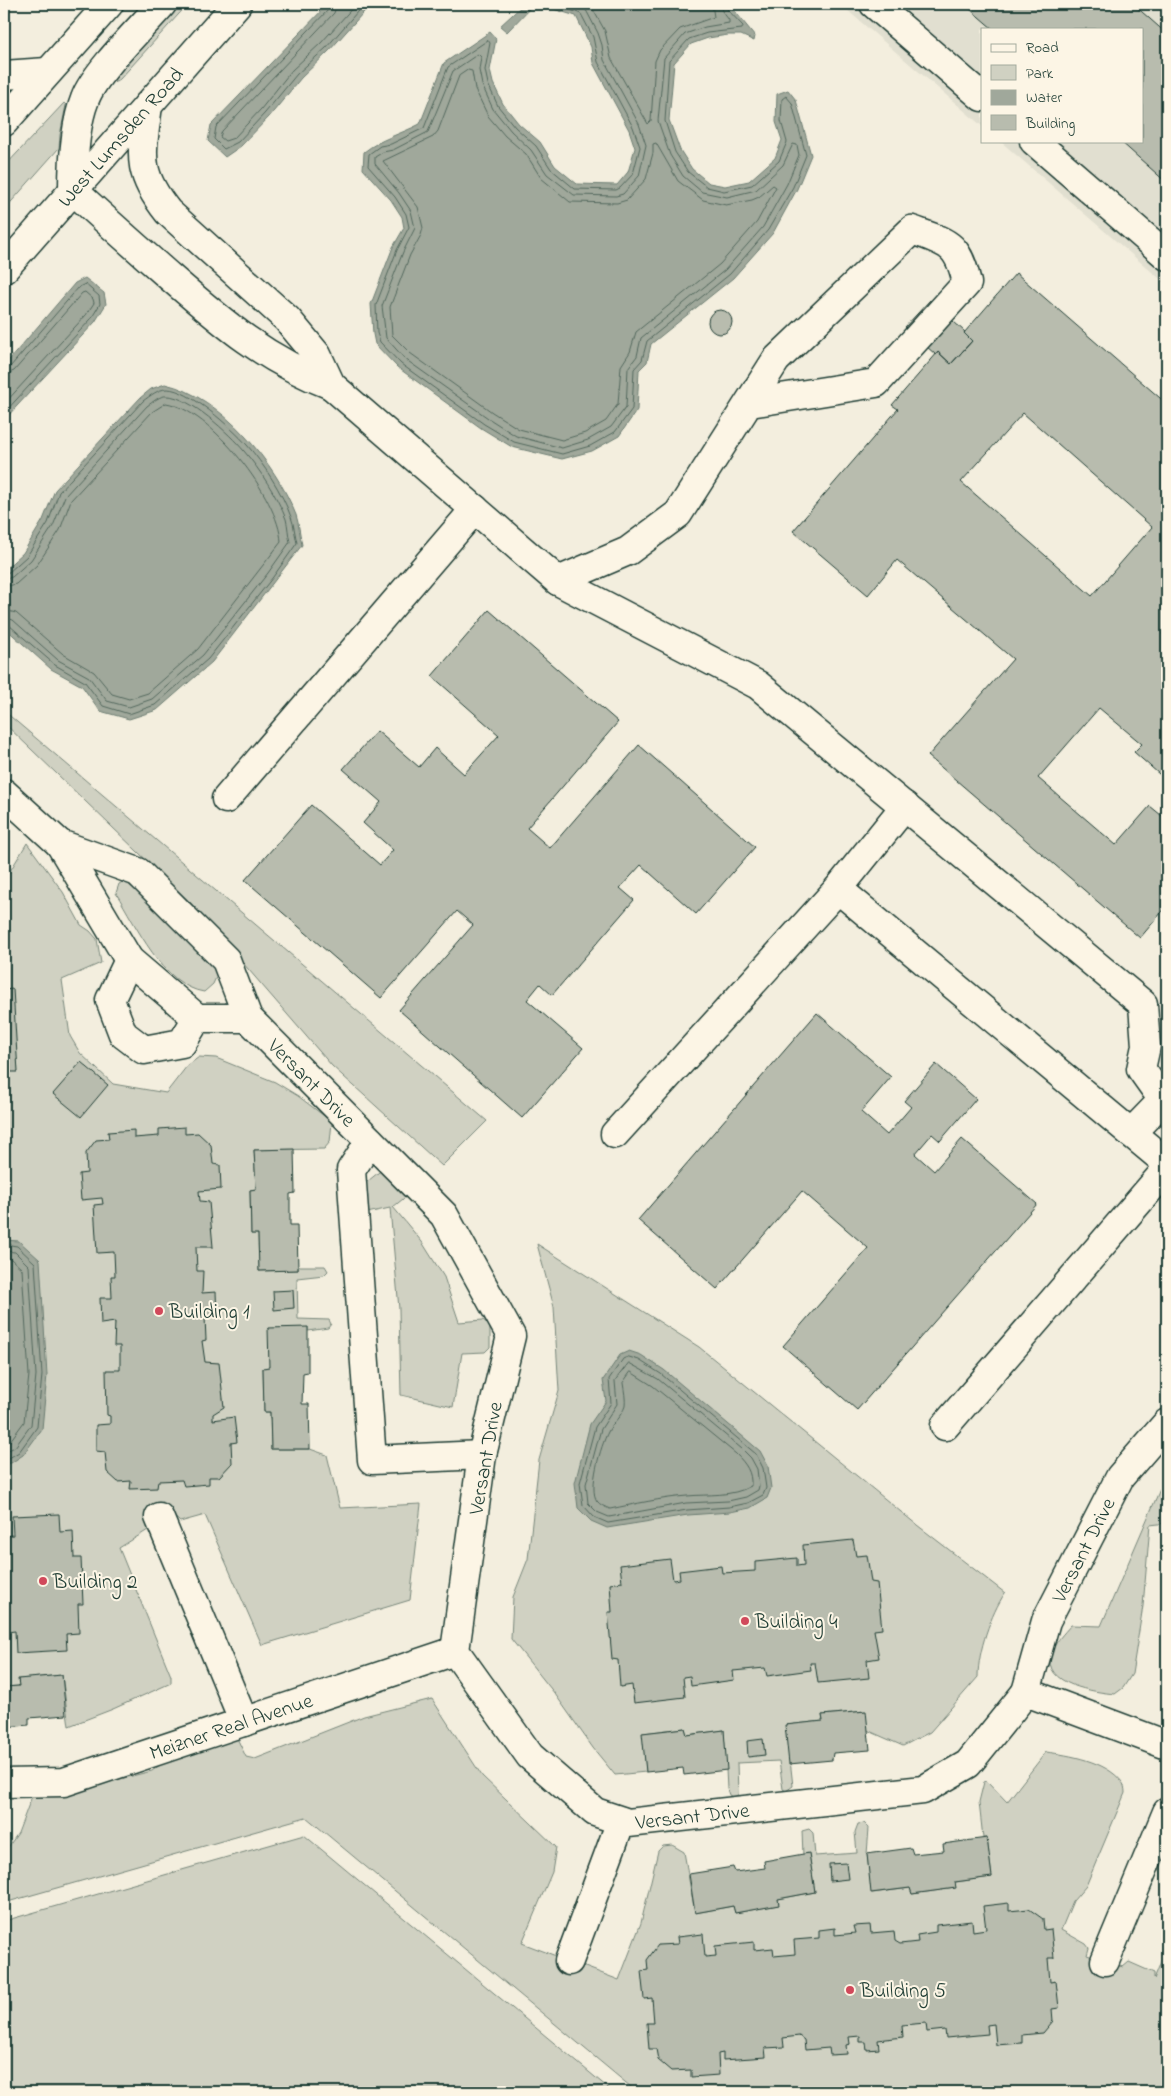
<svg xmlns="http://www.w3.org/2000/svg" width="1171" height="2096" font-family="'Indie Flower',sans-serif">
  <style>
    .built { fill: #e1dfd0 }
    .green { fill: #d0d1c2; stroke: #78877b }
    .water { fill: #a0a89b; stroke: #6c7d72 }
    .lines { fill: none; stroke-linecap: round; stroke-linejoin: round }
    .shore { stroke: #53685d; stroke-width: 1 }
    .building { fill: #b8bcae; stroke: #1f3d34; fill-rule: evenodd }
    .minor-casing { stroke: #1f3d34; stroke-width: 31 }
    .major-casing { stroke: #1f3d34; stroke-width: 31 }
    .minor { stroke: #fcf5e5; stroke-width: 28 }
    .major { stroke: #fcf5e5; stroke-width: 28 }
    .poi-dot { fill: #d1495b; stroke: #fcf5e5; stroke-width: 2 }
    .labels { text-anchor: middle; stroke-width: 4; stroke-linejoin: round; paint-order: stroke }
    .street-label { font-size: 21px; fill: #1f3d34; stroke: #fcf5e5 }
    .poi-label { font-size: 21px; fill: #1f3d34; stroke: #fcf5e5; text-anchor: start }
  </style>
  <rect width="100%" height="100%" fill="#f3eede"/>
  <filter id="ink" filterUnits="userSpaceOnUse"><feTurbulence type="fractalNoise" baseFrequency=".02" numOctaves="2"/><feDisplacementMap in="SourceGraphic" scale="10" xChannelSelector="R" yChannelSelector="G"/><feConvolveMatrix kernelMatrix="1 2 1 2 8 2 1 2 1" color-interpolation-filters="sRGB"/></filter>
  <g filter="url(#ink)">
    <!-- built -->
    <path class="built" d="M840,4H1167V285L1000,141H1142V29H982V126Z"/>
    <!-- green -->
    <path class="green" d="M176,4H188L120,79L116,82L113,81V75Z
      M64,103L66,105L60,135L59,148L4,210V167Z
      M4,711L487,1121L442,1166L332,1066L191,903L4,723Z
      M27,843L63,892L81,925L90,931L97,939L101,963L62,980L70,1036L80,1053L113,1084L166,1093L187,1066L199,1057L216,1058L275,1082L298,1096L332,1122L330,1142L324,1149L254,1150L256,1189L250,1190L251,1234H258L259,1271L298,1270L299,1266H325L328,1271L324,1275L297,1278L298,1319L329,1320L331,1324L328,1328L308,1331V1327L269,1367L263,1368L264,1412H270L271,1449H310L327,1455L340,1508L421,1504L410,1600L262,1645L205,1515L180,1522L171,1514L147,1522L148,1530L119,1548L171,1676V1683L113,1709L69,1726L62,1675L19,1679V1686L4,1687V881Z
      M124,881L144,897L213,963L218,973L213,984L204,992C163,986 136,925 116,893L119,884Z
      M384,1168L408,1195L393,1207L422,1242L444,1277L459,1322L483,1320L490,1325V1347L485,1352L462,1353L453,1407L401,1395L399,1309L390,1208L367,1213L363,1185Z
      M537,1244L699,1347L917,1525L1005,1593C991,1614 978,1651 978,1677L930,1732L903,1746L867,1730L865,1711L822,1715L823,1721L786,1725L793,1786L786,1791L783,1789L779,1761L737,1763L738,1795L733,1797L729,1795L727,1789L724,1730L687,1735L685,1728L643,1733L646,1772L615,1775L593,1748L555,1694L511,1639L513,1597L528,1559L539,1460L559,1391L554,1307Z
      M1167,1473V1523L1150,1525L1143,1606L1132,1674L1123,1688L1115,1694C1095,1692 1042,1685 1051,1654C1054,1643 1064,1633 1071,1625L1101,1626Z
      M432,1699L482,1776L556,1847L552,1872L522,1943L619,1980L641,1923L658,1851L663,1846L672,1845L684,1852L695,1913L733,1906L735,1913L778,1905V1899L815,1892L809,1854L803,1855L802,1831L809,1829L813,1833L815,1856L857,1853L855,1832L858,1824L864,1823L869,1828L867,1854L872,1893L910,1888L912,1894L955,1888V1882L992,1877L987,1838H983L979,1802L984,1782L987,1781L1007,1802L1046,1752C1069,1755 1106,1761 1122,1782C1124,1784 1125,1789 1125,1793L1086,1886L1073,1901L1061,1930L1086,1944L1089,1948L1087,1955L1123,1967L1129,1962L1154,1973V1979L1167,1947V2092H637L306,1817L4,1903V1853L18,1833L32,1796L80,1789L152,1771L173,1755L235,1734L246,1757L255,1759L364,1716Z
      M304,1835L613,2092H4V1921Z"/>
    <!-- water -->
    <path class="water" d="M328,4H371L329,51L301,78L269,117L241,146L225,157L208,141L211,125Z
      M524,4H534L507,32L500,26Z
      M537,4H729L755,36L754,41L741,35H728L708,38L691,44L674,63L669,120L680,150L692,169L709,183L725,186L749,181L775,158L782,140L776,122L777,94L788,90L796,100L811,155L797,189L773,233L733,278L651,344L647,362L639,370L637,410L619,436L592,451L562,459L512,447L481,428L397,367L375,344L373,334L371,304L393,247L404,228L402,217L391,200L363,169L364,152C380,139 401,134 420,124L444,63L490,32L496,39L490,70L493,83L503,104L519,124L540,142L555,166L577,184L617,185L628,172L635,148L629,130L593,63L591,47L576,16Z
      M85,278L104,293L106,304L95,322L4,420V366L75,283Z
      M165,384C221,396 276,464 296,515C299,524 300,536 302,545L212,662L157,710L129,719L100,711L82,686L51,669L4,627V570L23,553L43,520L55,490L140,398L151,389Z
      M4,1240L19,1241L40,1260L47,1375L42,1429L23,1455L11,1463L4,1464Z
      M629,1351L641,1355L664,1370L760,1451L768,1466L771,1488L767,1498L750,1508L730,1512L688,1515L607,1528L591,1521L578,1508L575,1483L590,1424L606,1401L603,1380L620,1355Z"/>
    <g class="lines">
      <!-- shore -->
      <path class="shore" d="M331,4L329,9L216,127L214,139L224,149L238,142L265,113L297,74L326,48L364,4
        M337,4L334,13L222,131L220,137L225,141L234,138L261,109L292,70L321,43L356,4
        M554,4L581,14L593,37L598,62L633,127L640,147L633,174L620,188L616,190L575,189L551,169L536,146L515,127L498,106L488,84L485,70L490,43L488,40L448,67L424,128L391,144L380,146L369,154L368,166L395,197L406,214L409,227L397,250L376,305L377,333L380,342L401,364L484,424L514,442L562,454L590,446L615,432L632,409L634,369L642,360L647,341L730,274L768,230L793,187L806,155L792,103L786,96L782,99L781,121L787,142L779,161L752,185L724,191L707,187L688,172L675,152L665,121L669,61L689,39L707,33L742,29L743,26L727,9L726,4
        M575,4L586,10L598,33L602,45L604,60L639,124L646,145L639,176L623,194L616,196L574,195L547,174L531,150L511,131L493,109L482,85L479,70L481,57L478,54L453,71L428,132L393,150L383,152L375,157V164L399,193L411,211L415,228L403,252L382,306L386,338L405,359L488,418L516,436L562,448L588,440L611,427L626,407L628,368L637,356L641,338L725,270L763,227L787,184L799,155L797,145L793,144L783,165L756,190L727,197L702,192L683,176L670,155L658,121L664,58L685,34L705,27L729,23V20L722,11L720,4
        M590,4L605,31L611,58L648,124L651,121L655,61L660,50L680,29L714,17L712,4
        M468,70L472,71L475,89L488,116L505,136L526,154L541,178L570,202L617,203L627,200L646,179L653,153V144L656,143L678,181L703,200L726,205L752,200L759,197L773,185L776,187L757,222L720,264L636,332L630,352L621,366L618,404L606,421L585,433L562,440L519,429L492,412L410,353L392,335L390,307L410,255L421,235L423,228L418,207L383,161L433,137L438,131L459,76Z
        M4,369L10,367L79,287L85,284L99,296L100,304L91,319L4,413
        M4,375L14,371L82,293L85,292L93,299L94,303L86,315L4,404
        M4,573L9,572L27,556L48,523L59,492L143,401C150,396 158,389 167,389C189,389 232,428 247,445C263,463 283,494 291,517C294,525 295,535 297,543L273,577L208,659L155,705L129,714L103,706L85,682L55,665L9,625L4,623
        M4,579L12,577L31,560L53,526L65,496L147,406C153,402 160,395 167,396C189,396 230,434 244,451C260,470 277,496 286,519C288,526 288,535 290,542L268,573L203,655L152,699L129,707L107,701L89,677L58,660L13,620L4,617
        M4,587L16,584L37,565L60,530L71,500L152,412L166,403C211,410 279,498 281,542L198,649L148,693L129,699L112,694L94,672L63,654L16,613L4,610
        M4,1244L17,1246L35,1263L42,1375L37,1427L19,1452L9,1458L4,1459
        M4,1251L15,1252L29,1266L36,1375L31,1425L15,1447L4,1452
        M4,1258L11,1259L22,1269L29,1375L24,1422L10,1441L4,1445
        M629,1357L639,1360L661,1374L756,1454L763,1468L766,1488L763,1495L748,1503L729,1507L687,1510L608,1523L594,1517L583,1505L580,1483L595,1427L611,1403L609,1379L623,1359Z
        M629,1363L658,1379L742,1449L751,1458L757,1469L759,1486L758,1490L746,1497L728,1501L686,1503L609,1517L597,1512L588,1503L586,1484L601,1429L617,1404L615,1381Z
        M631,1372L653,1386L736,1454C746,1464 752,1472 751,1486C732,1497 708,1494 687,1496C661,1498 635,1504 610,1509C605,1507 600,1505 597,1501C588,1489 601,1445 608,1432C612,1423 622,1416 625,1406C626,1399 624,1390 623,1383Z"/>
    </g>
    <!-- building -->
    <path class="building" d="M964,4H1133L1167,34V183L1120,141H1142V29H993Z
      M1016,273L1167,404V628L1162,634L1167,638V781L1134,752L1142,744L1099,708L1038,778L1116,845L1150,806L1167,820V906L1140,938L928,756L1013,659L897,560L868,595L793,531L898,409L892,405L938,352L951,364L972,341L964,333ZM1023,413L1152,527L1092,596L961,482Z
      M930,300L965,332L964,333L972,341L951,364L938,352L936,355L905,327Z
      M708 322a12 12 0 1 1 24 0a12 12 0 1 1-24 0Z
      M489,610L618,722L527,828L550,848L639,745L755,847L696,914L641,865L620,888L634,900L552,995L540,984L527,1000L583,1048L522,1118L399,1010L473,925L457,911L381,998L245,880L311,805L380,865L393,850L363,823L381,802L343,769L377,731L419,767L435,748L464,774L499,735L432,676Z
      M13,989L18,1072H5L6,1098H4V990Z
      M817,1013L891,1077L861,1112L887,1135L911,1107L904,1101L936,1064L976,1099L940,1141L932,1134L915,1154L934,1171L962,1139L1037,1204L857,1410L783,1346L868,1248L802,1191L717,1289L638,1220Z
      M81,1062L108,1085L81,1117L53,1094Z
      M185,1127V1134L198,1133L211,1145L213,1164L220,1165L221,1189L199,1191L200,1201L209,1202L213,1247H196L197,1271H203L202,1293L216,1292L217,1317H205L206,1340L202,1341L205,1362L219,1363L224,1407L213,1414V1420L234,1417L237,1442L231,1443L232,1463L219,1477H209V1484L184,1486L182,1480L158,1481L157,1488L130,1489L131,1481L118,1482L107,1472L105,1452L96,1451V1425L110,1424V1416L107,1415L106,1370H120V1346H114L115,1322L101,1324L100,1298H112L111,1276H115L114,1252L97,1253L94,1205L103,1204L102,1198L81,1200L79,1174L87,1173L86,1153L96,1140L109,1139L108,1132L134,1130V1138L159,1136V1129Z
      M294,1149L295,1193L290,1194V1225H297L298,1270L259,1271L258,1234H251L250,1190L256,1189L254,1150Z
      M293,1290L294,1308L274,1310L273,1291Z
      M308,1327V1372L303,1373L302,1404H309L310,1449H271L270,1412H264L263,1368L269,1367L268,1328Z
      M59,1514L60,1532L73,1531L74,1558H81L83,1604H78L79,1633L66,1634L67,1650L16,1653L15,1631L7,1632V1639H4V1536L13,1535L12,1516Z
      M853,1540L856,1556L867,1555L871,1582L877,1583L882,1629L874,1630L879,1658L867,1660L869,1678L818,1683L815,1663H810L811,1670L767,1676L765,1668L733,1671L734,1680L691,1686L690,1676L683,1677L685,1697L634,1703L632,1685L620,1687L618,1660L612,1659L608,1612H612L610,1584L622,1582L620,1565L670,1559L673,1580L680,1579L679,1571L721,1566L722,1573L755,1571V1562L797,1558V1566L804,1565L803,1545Z
      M62,1675L66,1715L29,1718V1725L4,1727V1687L19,1686L18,1679Z
      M866,1711L870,1750L833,1753L832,1760L789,1764L785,1725L823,1721L822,1715Z
      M685,1728L687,1735L724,1730L727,1770L684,1775L683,1768L646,1772L642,1733Z
      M763,1739L765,1755L748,1757L747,1741Z
      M987,1838L992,1877L955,1882L956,1888L912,1894L910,1888L871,1893L867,1854L911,1848L913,1854L944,1851L943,1844Z
      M809,1853L815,1892L778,1899L779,1905L735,1913L733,1906L695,1913L689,1874L733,1867L735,1872L765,1868L764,1861Z
      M846,1863L848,1879L830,1881L829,1864Z
      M1009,1903V1911L1029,1909L1043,1919L1044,1930L1051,1929L1054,1958H1048L1050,1982L1056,1981L1059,2008L1052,2009L1053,2021L1043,2033L1022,2035V2043L996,2045L994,2024L987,2025L988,2034L946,2038L945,2030L927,2032L926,2023L902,2025L903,2037L878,2040L879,2049L867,2050L866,2042H860V2036L849,2037L850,2044L846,2045L847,2054L830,2055L829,2048L805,2050L804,2040L799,2036L783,2038L784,2047L765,2048L766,2057L723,2060V2053L718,2054L719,2075L691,2077V2070L671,2071L658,2060L656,2049H649L647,2023H654L652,1998L644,1999L641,1971L648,1970L647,1960L658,1945L678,1944L677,1937L703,1934L705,1957L716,1956L715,1946L754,1942V1950L773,1948L774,1956L795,1954L794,1940L819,1938V1930L835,1928V1935L846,1934L855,1933L853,1926L870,1925L871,1933L894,1931L895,1941L900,1944L918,1942L917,1935L936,1932V1925L972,1921L973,1931L986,1929L983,1906Z"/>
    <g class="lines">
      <!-- minor casing -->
      <g class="minor-casing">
        <g id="minor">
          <path d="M874,4L982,97"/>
          <path d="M4,75L47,72"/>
          <path d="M1034,141L1167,256"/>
          <path d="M73,190C105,220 137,248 170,277C223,323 264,359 331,385L317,355L287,319L168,212C135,171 142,154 148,105"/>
          <path d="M331,385L558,581L758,685L1143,1004L1146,1046L1141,1069L1163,1100L1167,1103"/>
          <path d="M558,581L628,551L678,514L776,360L912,230C948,243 958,243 967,283L876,383L750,403"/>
          <path id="s1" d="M4,793L60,844L138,872L226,960L248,1018L444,1215L511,1336L482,1455L455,1651L530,1756L595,1812L628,1823L923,1790L968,1764L1026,1692"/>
          <path d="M226,799L475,509"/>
          <path d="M60,844L129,960L197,1018H248"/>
          <path d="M838,889L905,806"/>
          <path d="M129,960L110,1000L123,1034L144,1050L182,1043L197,1018"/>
          <path d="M1131,1133L1163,1100"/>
          <path d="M615,1134L838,889L1167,1163"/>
          <path d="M370,1141L351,1170L372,1460L482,1455"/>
          <path d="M1167,1423L1120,1477L1046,1621L1026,1692L1167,1745"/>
          <path d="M945,1426L1167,1169"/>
          <path d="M159,1517L244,1722"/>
          <path id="s2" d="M4,1783L64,1782L455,1651"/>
          <path d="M569,1961L621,1821"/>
          <path d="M1105,1961L1167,1812"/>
        </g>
      </g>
      <!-- major casing -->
      <g class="major-casing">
        <g id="major">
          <path d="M4,122L109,4"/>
          <path d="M73,190C73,162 75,124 85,99C94,73 143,26 162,4"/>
          <path id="s3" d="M4,269L237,4"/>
        </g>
      </g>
      <!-- minor -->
      <use href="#minor" class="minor"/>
      <!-- major -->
      <use href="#major" class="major"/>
    </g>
  </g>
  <!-- markers -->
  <g class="poi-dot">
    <circle cx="159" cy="1311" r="5"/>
    <circle cx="43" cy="1581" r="5"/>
    <circle cx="745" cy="1621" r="5"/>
    <circle cx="850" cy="1990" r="5"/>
  </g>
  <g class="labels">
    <!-- street labels -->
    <g class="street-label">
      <text dy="7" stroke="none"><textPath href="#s3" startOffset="176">West Lumsden Road</textPath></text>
      <text dy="7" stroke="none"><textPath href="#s1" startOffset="436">Versant Drive</textPath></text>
      <text transform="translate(485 1458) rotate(-80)" y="7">Versant Drive</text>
      <text transform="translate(1083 1550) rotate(-63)" y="7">Versant Drive</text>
      <text dy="7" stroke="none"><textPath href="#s2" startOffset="236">Meizner Real Avenue</textPath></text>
      <text dy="7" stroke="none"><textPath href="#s1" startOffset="1396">Versant Drive</textPath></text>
    </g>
    <!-- poi labels -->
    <g class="poi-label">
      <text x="169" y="1318">Building 1</text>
      <text x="53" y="1588">Building 2</text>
      <text x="755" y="1628">Building 4</text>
      <text x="860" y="1997">Building 5</text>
    </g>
  </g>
  <!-- margin -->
  <rect width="1171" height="2096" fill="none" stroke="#fcf5e5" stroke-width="20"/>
  <rect x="10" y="10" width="1151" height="2076" fill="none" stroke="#1f3d34" stroke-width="2" filter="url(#ink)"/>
  <!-- legend -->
  <rect x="981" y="28" width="162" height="115" fill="#fcf5e5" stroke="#a4ab9e"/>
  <rect x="991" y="44" width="25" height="8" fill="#fcf5e5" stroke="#a4ab9e"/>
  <text x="1026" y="52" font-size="15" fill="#1f3d34">Road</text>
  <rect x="991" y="65" width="25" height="15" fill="#d0d1c2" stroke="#a4ab9e"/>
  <text x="1026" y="78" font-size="15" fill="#1f3d34">Park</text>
  <rect x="991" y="90" width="25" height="15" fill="#a0a89b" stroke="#a4ab9e"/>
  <text x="1026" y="102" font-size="15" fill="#1f3d34">Water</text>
  <rect x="991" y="115" width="25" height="15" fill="#b8bcae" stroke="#a4ab9e"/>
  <text x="1026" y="128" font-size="15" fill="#1f3d34">Building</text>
</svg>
